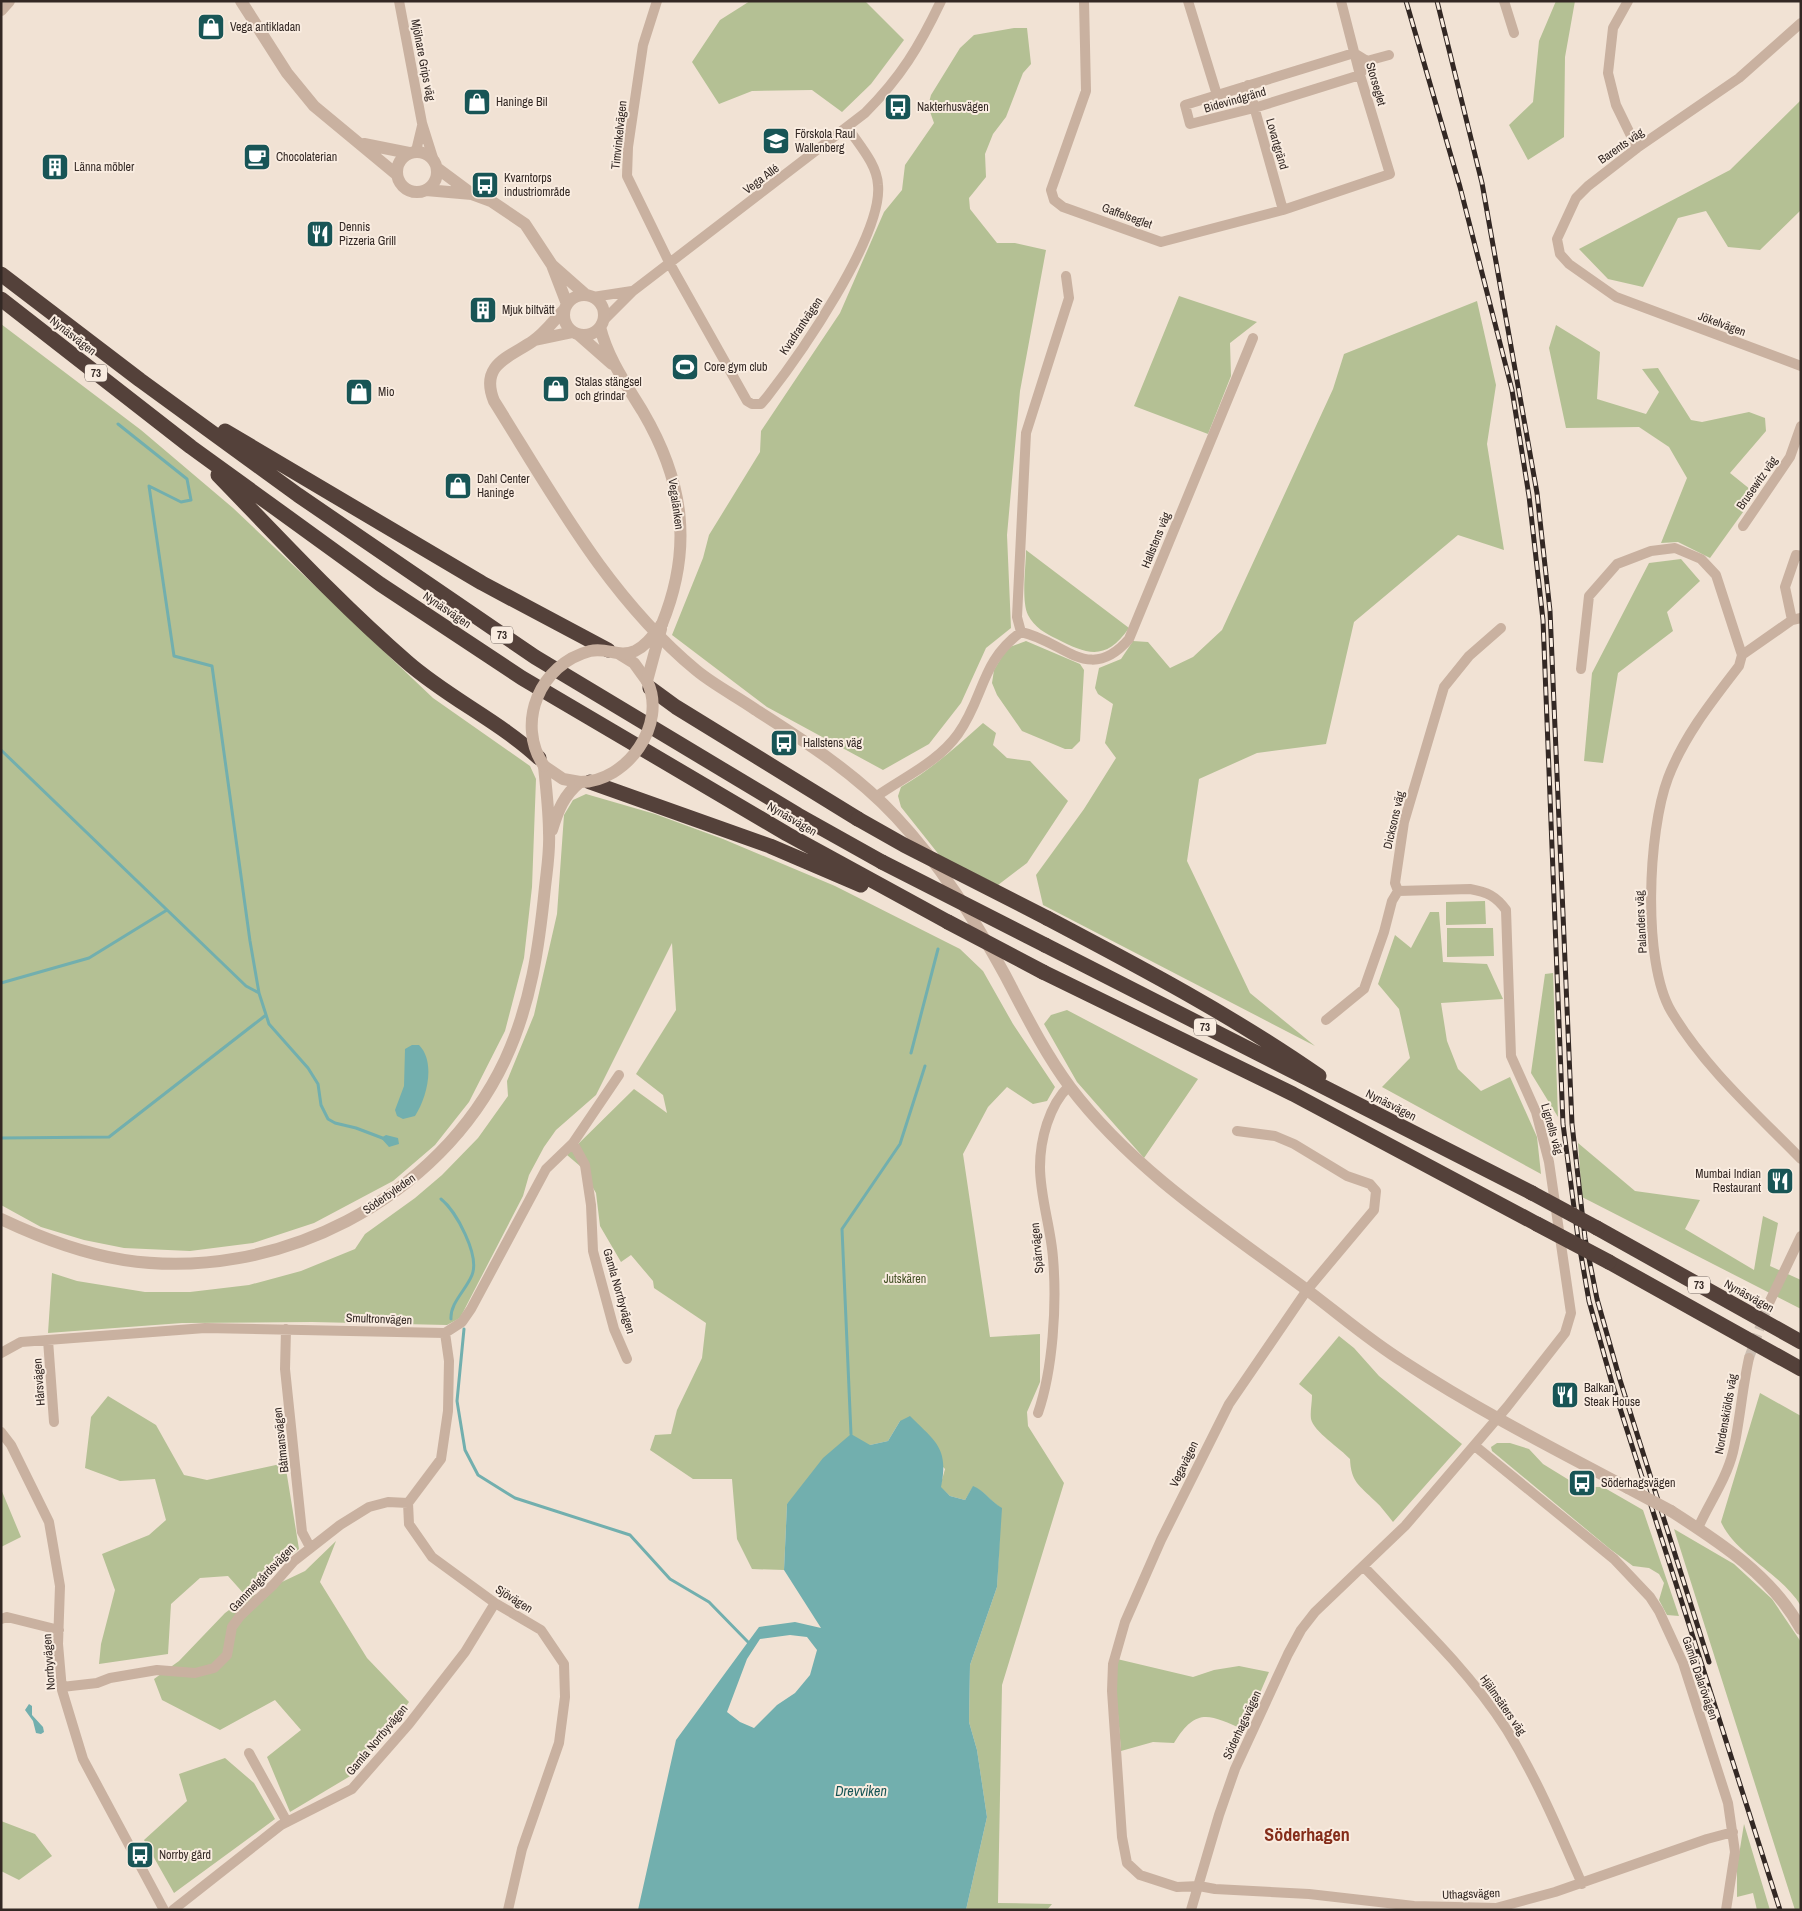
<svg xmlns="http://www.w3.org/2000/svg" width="1802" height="1911" font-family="'Archivo Narrow',sans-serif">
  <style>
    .green { fill: #b4c094 }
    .water { fill: #72afae; fill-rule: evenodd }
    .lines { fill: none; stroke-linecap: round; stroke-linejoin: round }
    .stream { stroke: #72afae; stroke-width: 3 }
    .minor-tunnel { stroke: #cbbdb1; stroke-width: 10; stroke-dasharray: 10 5; stroke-linecap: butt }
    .minor { stroke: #c9b1a0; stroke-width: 10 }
    .tertiary { stroke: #c9b1a0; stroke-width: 12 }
    .motorway { stroke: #54413a; stroke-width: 15 }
    .rail-casing { stroke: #332824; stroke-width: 5 }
    .rail { stroke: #f9ece0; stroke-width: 3; stroke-dasharray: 9; stroke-linecap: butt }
    .tertiary-bridge { stroke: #c9b1a0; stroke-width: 12 }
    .motorway-bridge { stroke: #54413a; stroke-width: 15 }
    .labels { text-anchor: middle; stroke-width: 4; stroke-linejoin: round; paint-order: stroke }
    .shield { fill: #f9ece0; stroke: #6e635c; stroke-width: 1 }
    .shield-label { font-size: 11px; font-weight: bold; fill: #332824 }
    .poi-label { font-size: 12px; fill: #332824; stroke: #f9ece0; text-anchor: start }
    .street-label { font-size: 12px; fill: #332824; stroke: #f9ece0 }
    .park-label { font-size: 12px; fill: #455227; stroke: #f9ece0 }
    .water-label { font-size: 14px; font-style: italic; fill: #185556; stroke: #f9ece0 }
    .district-label { font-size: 18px; font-weight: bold; fill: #852d1a; stroke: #f9ece0 }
  </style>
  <rect width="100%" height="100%" fill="#f1e2d4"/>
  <!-- green -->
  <path class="green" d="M750,1H865L904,40L871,84L842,112L812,90L752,91L719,104L692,62L720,20Z
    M1556,1H1575L1565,57L1564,137L1528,160L1509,125L1533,102L1539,41Z
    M1014,28H1027L1031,64L1023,73L1006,117L993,134L985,154L986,177L969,198L970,209L997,243H1015L1046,250L1020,391L1007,535L1011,628L986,648L961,703L929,744L883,770L767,707L672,635L703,558L709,535L760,452L761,431L840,313L884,212L902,190L905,165L934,123L928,106L931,95L960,48L974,35Z
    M1801,100V210L1760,250L1728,247L1706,211L1678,218L1643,287L1608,279L1579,249L1730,170Z
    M1179,296L1257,322L1230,343L1231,376L1208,434L1134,406Z
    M1477,301L1496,385L1487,444L1504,550L1458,535L1354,622L1326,744L1257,753L1199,779L1187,861L1250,993L1315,1046L1043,905L1036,875L1084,809L1116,758L1105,743L1113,704L1098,694L1095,688L1099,668L1121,659L1133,641L1148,642L1170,668L1193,657L1222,630L1333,389L1344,354Z
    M1,324L141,430L233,508L433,698L530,766L536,779L532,887L524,958L505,1031L469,1102L435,1145L393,1181L314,1223L253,1243L190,1251L124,1248L84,1240L41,1227L1,1205Z
    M1556,325L1600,352L1597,399L1646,414L1659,392L1642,369L1658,368L1691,420L1702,422L1749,412L1765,418L1766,431L1730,473L1756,494L1710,558L1678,542L1661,543L1687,478L1669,447L1639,427L1566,428L1549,348Z
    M1026,550L1129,628C1106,661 1088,655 1057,639C1046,634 1034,627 1028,615C1021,600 1026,567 1026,550Z
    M1681,559L1700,581L1667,612L1673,631L1618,673L1603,763L1584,761L1592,673L1649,563Z
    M1026,641L1080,664L1084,670L1080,741L1072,749H1065L1022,731L997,695L992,683L994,670L1007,648Z
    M983,723L996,733L993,745L1007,758L1030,761L1068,801L1027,863L998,885L940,856L901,807L898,796L901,787C932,769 956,747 983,723Z
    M586,794L655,814L723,839L835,886L960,949L983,971L1013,1024L1055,1087L1047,1101L1033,1104L1007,1087L988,1107L963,1154L990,1337L1040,1334V1382L1027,1412L1028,1426L1064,1483L1002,1685L998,1903L1052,1904L1047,1910H966L987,1817L977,1750L969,1722L970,1665L997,1587L1001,1508C990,1501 985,1491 973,1487L965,1500L950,1496L940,1487L945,1469L900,1421L888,1441L870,1445L787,1504L784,1570L752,1569L737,1539L732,1479H693L650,1450L655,1435L671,1434L677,1410L702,1358L706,1323L654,1288L653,1281L631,1255L621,1262L600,1226L596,1193L580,1166L567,1155L634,1089L667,1113L663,1095L636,1074L676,1010L672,943L596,1095L556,1130L544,1147L529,1175L523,1196L460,1318L447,1325L312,1322L182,1323L48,1333L52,1273L77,1281L145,1292H190L249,1285L301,1271L355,1249L365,1234L415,1198L442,1175L478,1138L508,1096L507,1081L534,1015L557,914L564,815L573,800Z
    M1485,901L1486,924L1446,925V902Z
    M1430,912H1439L1443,962L1487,964L1503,999L1441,1003L1447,1041L1458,1069L1481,1091L1510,1077L1537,1137L1541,1174L1382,1087L1410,1058L1399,1009L1378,984L1395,935L1411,948Z
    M1447,928H1493L1494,956L1447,957Z
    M1553,973L1558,1117L1531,1073L1545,974Z
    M1067,1010L1198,1079L1144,1158L1077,1082L1044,1024L1051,1015Z
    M1578,1143L1635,1191L1700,1200L1685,1229L1754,1270L1763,1216L1778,1223L1770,1266L1801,1280V1309L1582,1197Z
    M1339,1336L1354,1348L1379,1376L1462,1444L1393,1522C1387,1515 1382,1507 1375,1501C1359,1485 1351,1482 1350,1459C1340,1448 1314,1432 1311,1419C1310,1412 1312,1403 1312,1395L1299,1384Z
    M1760,1393L1801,1416V1606C1781,1573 1736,1555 1721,1522Z
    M108,1396L156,1425L184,1475L207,1480L285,1463L299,1549L245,1595L228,1576L200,1578L171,1604L168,1654L99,1664L101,1644L115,1590L102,1554L149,1535L166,1520L155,1479L120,1481L85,1468L91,1417Z
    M1497,1443H1510L1529,1449L1543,1464L1569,1480L1590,1487H1603L1643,1510L1679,1616L1667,1615L1659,1600L1664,1583L1659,1574L1649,1568L1633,1566L1610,1549L1492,1451L1491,1447Z
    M1,1489L21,1537L1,1547Z
    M1674,1529L1734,1564L1772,1599L1801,1642V1910H1795Z
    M336,1541L320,1582L367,1658L409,1702L357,1772L290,1812L267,1757L301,1730L275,1700L220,1730L162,1700L154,1679L179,1661L225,1613L240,1602L305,1571Z
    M1117,1659L1193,1677L1214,1670L1239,1666L1269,1672L1244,1730C1209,1714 1196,1707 1174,1743L1153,1742L1121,1751L1116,1690Z
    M225,1758L254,1783L275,1819L174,1893L144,1840L187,1801L179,1774Z
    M1,1821L35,1834L52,1856L19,1880L1,1871Z
    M1744,1824L1770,1910H1757L1753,1893L1737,1897V1867Z"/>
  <!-- water -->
  <path class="water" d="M412,1045H419C436,1062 427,1098 415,1116L403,1119L397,1116L395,1110L404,1086L405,1049Z
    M386,1135L398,1138L399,1144L389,1147L381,1138Z
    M910,1416C936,1442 949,1448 941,1487L950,1496L965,1500L973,1486C985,1491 990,1501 1002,1508L997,1587L970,1665L969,1722L977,1750L987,1817L966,1910H638L676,1740L759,1627L795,1622L821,1628L784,1570L787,1504L823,1458L851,1434L870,1445L888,1441L900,1421ZM790,1635L807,1637L817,1650L810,1675L795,1693L777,1705L754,1728L740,1722L727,1712L747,1659L760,1639Z
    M29,1704L32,1706V1715L43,1727L44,1732L41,1734L36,1733L33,1721L25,1710Z"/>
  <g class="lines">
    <!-- stream -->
    <path class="stream" d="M118,424L187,479L191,500L181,502L149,486L174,656L212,666L250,941L259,993L269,1024L308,1068L318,1084L321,1105L328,1119L335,1123L356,1128L385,1139
      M1,750L246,986L259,993
      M1,983L89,958L167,910
      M911,1053L938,949
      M1,1138L109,1137L266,1015
      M441,1199C456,1211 480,1255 472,1275C466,1290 450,1303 451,1319
      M464,1329L457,1401L465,1450L478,1475L515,1498L630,1535L670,1579L709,1602L748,1642
      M851,1434L842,1229L900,1144L925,1066"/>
    <!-- minor-tunnel -->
    <path class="minor-tunnel" d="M1749,1358L1768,1305"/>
    <!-- minor -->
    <path class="minor" d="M399,1L422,123L434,161
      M657,1L643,45L628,147L627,176L670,264L747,401L752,404H761L767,397C799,356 883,236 878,185C877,164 859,145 848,128
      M1084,1L1086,91L1051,190L1054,200L1063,207L1161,242L1283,210L1390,174L1360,75L1341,1
      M1188,1L1217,95
      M1504,1L1514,33
      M1628,1L1613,28L1608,73L1616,105L1637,148
      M1801,23L1739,78L1637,148L1588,186L1576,198L1557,239L1560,254L1569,264L1616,297L1801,366
      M1367,61L1354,53L1185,105L1190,124L1254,108L1360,75L1367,61L1389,55
      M1248,85L1283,210
      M416,151L422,126
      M593,297L632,291
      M603,321L633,291L865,113C901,77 919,47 941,1
      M1743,526L1790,457L1801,426
      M1801,556L1796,555L1785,587L1792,620L1801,618
      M1021,632C1064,641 1089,685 1129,639L1253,338
      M1742,655L1792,620
      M1581,669L1589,596L1617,564L1651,551L1675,548L1701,559L1716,575L1742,655L1739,666C1712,701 1684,736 1668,778C1648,831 1642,961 1671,1011C1704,1067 1756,1113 1801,1159
      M877,796C904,777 938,762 958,734C985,696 980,662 1021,632L1017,617L1026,433L1069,298L1066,276
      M1326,1020L1364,989L1384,932L1392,901L1398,891L1395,883L1404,822L1444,687L1469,656L1501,628
      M1237,1131L1275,1136L1294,1144L1347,1176L1370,1184L1376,1191L1374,1210L1307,1290L1229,1404L1161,1540L1125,1622L1113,1664L1112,1691L1122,1837L1127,1863L1140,1875L1177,1887L1199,1886L1215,1889L1309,1894L1414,1906L1496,1908L1555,1892L1707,1839L1733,1832
      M573,1143L585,1165L591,1205L593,1251L614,1329L627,1359
      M1768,1305L1801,1236
      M286,1329L285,1369L302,1532L310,1547
      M445,1333L449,1361L448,1411L441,1459L408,1503L409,1524L432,1557L495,1603L541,1630L564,1664L565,1697L559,1743L522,1849L508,1910
      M48,1340L54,1422
      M1,1353L21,1342L205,1328L445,1333L462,1322L471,1309L546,1169L573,1143L619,1075
      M1038,1413C1053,1369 1057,1305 1053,1258C1051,1228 1040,1197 1040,1167C1040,1140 1049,1105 1069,1086
      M1,1432L11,1445L49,1522L60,1586L58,1644L62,1690L83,1759L164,1910
      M1475,1446L1614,1559L1650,1597L1659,1611L1683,1663L1728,1803L1735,1852L1726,1910
      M1698,1528C1709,1503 1726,1480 1733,1452C1740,1421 1742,1389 1749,1358
      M1364,1567C1413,1618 1468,1669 1507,1730C1537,1779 1559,1831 1582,1884
      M1,1619L7,1617L59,1630
      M62,1687L97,1683L110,1678L157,1670L195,1673L214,1668L227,1655L232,1627L240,1616L274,1584L294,1561L340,1525L369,1507L388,1502L408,1503
      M249,1753L287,1822
      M173,1910L281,1825L352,1789L409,1724L465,1652L495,1603
      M1191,1910L1219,1815L1235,1769L1288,1654L1301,1630L1315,1612L1405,1526L1507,1407L1565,1333L1571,1313L1549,1162L1536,1112L1511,1056L1506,910C1496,896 1487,892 1470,889L1398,891"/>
    <!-- tertiary -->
    <path class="tertiary" d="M241,1L287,73L314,106L396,174
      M1,10L9,1
      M364,144L409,153
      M397 172a20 20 0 1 1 40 0a20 20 0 1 1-40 0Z
      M437,168L472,194L491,201L525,224L552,265L567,304
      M426,190L472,194
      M552,265L586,295
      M564 315a20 20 0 1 1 40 0a20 20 0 1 1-40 0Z
      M564,310C554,320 545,333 533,341C510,357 479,364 494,401C553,495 608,597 696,670C714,685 736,696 756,710C806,742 855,773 896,817C940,864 974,919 1005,975C1025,1013 1044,1052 1070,1087C1133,1170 1224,1229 1307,1290C1339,1314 1370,1341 1404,1362C1476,1409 1552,1448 1628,1488
      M600,327C608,359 626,384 643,412C684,482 693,548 662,624
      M579,335L612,364
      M535,340L573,332
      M621,655L634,663L647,681
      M544,766L563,779L580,782
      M552,830C558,810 564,795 580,782
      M1,1219C41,1238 80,1253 124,1260C276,1283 439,1200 505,1060C531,1004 539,947 545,887C547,869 550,851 549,833C549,811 546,788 544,766
      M1671,1511C1721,1543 1772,1576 1801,1629"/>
    <!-- motorway -->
    <path class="motorway" d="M1,274L140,380L298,495L535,657L798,815L882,862
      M1,299L191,447L380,584L522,678L787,834L948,922
      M225,431L482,583L608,650
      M218,475C280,539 340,604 407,662C448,698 499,721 539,758
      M650,688L676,707L858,819
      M590,782L770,846L861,885
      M1047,918C1140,967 1233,1016 1319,1076
      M1045,945L1532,1193
      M1043,972L1293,1094L1537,1224
      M1597,1228L1801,1342
      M1609,1262L1801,1369"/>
    <!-- rail casing -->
    <g class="rail-casing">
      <path id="rail" d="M1406,1L1460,187L1512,390L1529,496L1543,620L1563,1124L1578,1238L1589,1301L1612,1383L1780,1910
        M1437,1L1482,183L1537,493L1550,611L1572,1124L1585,1238L1597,1299L1620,1380L1709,1662"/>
    </g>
    <!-- rail -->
    <use href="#rail" class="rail"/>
    <!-- tertiary-bridge -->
    <path class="tertiary-bridge" d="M544,766C515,723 540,664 590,651C608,647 618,658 635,651C647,645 654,634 662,624
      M580,782C627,782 668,724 647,681L661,629
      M1628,1488L1671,1511"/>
    <!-- motorway-bridge -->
    <path class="motorway-bridge" d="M858,819L904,845L1047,918
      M882,862L1045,945
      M948,922L1043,972
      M1532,1193L1597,1228
      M1537,1224L1609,1262"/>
  </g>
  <!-- icons -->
  <defs>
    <g id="shop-square" transform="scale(1.4375)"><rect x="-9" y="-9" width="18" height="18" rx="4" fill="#185556" stroke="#f9ece0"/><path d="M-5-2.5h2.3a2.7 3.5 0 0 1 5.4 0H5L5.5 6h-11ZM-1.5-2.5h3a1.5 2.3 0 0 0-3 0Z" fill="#fff"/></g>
    <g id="bus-square" transform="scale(1.4375)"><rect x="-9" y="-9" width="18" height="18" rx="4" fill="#185556" stroke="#f9ece0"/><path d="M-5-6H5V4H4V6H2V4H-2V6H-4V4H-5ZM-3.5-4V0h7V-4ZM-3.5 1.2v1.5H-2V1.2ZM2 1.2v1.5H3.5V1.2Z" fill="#fff"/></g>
    <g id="school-square" transform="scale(1.4375)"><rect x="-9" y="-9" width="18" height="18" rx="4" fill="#185556" stroke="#f9ece0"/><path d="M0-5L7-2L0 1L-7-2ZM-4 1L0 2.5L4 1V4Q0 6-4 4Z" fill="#fff"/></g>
    <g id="cafe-square" transform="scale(1.4375)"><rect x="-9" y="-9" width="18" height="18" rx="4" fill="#185556" stroke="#f9ece0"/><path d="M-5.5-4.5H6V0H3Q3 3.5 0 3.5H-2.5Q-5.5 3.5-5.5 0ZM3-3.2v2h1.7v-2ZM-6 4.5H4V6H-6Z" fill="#fff"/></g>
    <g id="building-square" transform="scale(1.4375)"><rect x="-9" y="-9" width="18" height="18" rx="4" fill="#185556" stroke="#f9ece0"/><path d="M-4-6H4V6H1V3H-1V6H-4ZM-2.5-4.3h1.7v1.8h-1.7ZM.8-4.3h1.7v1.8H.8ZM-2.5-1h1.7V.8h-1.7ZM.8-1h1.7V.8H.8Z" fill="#fff"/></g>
    <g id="restaurant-square" transform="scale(1.4375)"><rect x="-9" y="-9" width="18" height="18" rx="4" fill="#185556" stroke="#f9ece0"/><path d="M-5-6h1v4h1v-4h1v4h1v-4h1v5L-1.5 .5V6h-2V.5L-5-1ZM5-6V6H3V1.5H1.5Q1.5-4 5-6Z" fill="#fff"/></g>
    <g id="stadium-square" transform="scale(1.4375)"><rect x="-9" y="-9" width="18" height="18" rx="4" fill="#185556" stroke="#f9ece0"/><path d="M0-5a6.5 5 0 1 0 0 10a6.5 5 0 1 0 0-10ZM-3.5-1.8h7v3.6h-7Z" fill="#fff"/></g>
  </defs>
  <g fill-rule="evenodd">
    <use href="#shop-square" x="211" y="27"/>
    <use href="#shop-square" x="477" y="102"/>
    <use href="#bus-square" x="898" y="107"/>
    <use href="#school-square" x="776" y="141"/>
    <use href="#cafe-square" x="257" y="157"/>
    <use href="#building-square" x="55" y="167"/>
    <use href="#bus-square" x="485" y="185"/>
    <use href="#restaurant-square" x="320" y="234"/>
    <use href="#building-square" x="483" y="310"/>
    <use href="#stadium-square" x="685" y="367"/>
    <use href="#shop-square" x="556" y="389"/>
    <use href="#shop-square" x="359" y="392"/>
    <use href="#shop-square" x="458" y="486"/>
    <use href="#bus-square" x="784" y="743"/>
    <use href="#restaurant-square" x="1780" y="1181"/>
    <use href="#restaurant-square" x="1565" y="1395"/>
    <use href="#bus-square" x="1582" y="1483"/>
    <use href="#bus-square" x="140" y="1855"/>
  </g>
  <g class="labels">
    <!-- shield labels -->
    <g class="shield">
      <rect x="85" y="364.5" width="22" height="17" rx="4"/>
      <rect x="491" y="626.5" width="22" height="17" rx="4"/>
      <rect x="1194" y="1018.5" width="22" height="17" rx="4"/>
      <rect x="1688" y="1276.5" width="22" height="17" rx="4"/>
    </g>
    <g class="shield-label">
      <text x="96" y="377">73</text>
      <text x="502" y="639">73</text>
      <text x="1205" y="1031">73</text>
      <text x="1699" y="1289">73</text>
    </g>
    <!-- poi labels -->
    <g class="poi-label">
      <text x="230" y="31">Vega antikladan</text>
      <text x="496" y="106">Haninge Bil</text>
      <text x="917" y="111">Nakterhusvägen</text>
      <text x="795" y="138">Förskola Raul<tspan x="795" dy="14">Wallenberg</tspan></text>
      <text x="276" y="161">Chocolaterian</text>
      <text x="74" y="171">Länna möbler</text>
      <text x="504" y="182">Kvarntorps<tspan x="504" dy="14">industriområde</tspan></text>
      <text x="339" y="231">Dennis<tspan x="339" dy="14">Pizzeria Grill</tspan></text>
      <text x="502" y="314">Mjuk biltvätt</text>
      <text x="704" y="371">Core gym club</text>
      <text x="575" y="386">Stalas stängsel<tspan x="575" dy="14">och grindar</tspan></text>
      <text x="378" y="396">Mio</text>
      <text x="477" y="483">Dahl Center<tspan x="477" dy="14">Haninge</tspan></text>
      <text x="803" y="747">Hallstens väg</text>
      <text x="1761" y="1178" text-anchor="end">Mumbai Indian<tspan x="1761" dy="14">Restaurant</tspan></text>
      <text x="1584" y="1392">Balkan<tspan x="1584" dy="14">Steak House</tspan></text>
      <text x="1601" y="1487">Söderhagsvägen</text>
      <text x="159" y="1859">Norrby gård</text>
    </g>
    <!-- street labels -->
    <g class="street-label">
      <text transform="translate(423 60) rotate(79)" y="4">Mjölnare Grips väg</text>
      <text transform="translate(1376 84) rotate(74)" y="4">Storseglet</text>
      <text transform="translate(1235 100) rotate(-16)" y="4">Bidevindgränd</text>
      <text transform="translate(619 135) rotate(-84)" y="4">Timvinkelvägen</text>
      <text transform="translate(1277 144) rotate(74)" y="4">Lovartgränd</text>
      <text transform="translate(1621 146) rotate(-35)" y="4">Barents väg</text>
      <text transform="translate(761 179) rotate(-37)" y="4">Vega Allé</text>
      <text transform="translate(1127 216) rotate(20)" y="4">Gaffelseglet</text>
      <text transform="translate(1722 324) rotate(20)" y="4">Jökelvägen</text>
      <text transform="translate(801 326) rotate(-56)" y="4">Kvadrantvägen</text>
      <text transform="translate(73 336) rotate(38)" y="4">Nynäsvägen</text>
      <text transform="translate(1757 483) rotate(-55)" y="4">Brusewitz väg</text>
      <text transform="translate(676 504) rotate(82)" y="4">Vegalänken</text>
      <text transform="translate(1156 540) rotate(-68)" y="4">Hallstens väg</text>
      <text transform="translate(447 610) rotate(34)" y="4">Nynäsvägen</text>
      <text transform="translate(792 819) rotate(30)" y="4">Nynäsvägen</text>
      <text transform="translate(1394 820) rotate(-77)" y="4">Dicksons väg</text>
      <text transform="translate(1641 922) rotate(-93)" y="4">Palanders väg</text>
      <text transform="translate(1391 1105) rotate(27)" y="4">Nynäsvägen</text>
      <text transform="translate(1552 1129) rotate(74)" y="4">Lignells väg</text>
      <text transform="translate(389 1194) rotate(-35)" y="4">Söderbyleden</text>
      <text transform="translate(1037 1248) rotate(-95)" y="4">Spärrvägen</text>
      <text transform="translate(619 1291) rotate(74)" y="4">Gamla Norrbyvägen</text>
      <text transform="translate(1749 1296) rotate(29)" y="4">Nynäsvägen</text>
      <text transform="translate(379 1319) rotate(2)" y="4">Smultronvägen</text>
      <text transform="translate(39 1382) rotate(-94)" y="4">Hårsvägen</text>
      <text transform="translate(1726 1414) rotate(-80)" y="4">Nordenskiölds väg</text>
      <text transform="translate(281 1440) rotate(-96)" y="4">Båtmansvägen</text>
      <text transform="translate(1184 1464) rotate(-64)" y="4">Vegavägen</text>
      <text transform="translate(262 1578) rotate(-46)" y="4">Gammelgårdsvägen</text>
      <text transform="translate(514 1599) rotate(32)" y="4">Sjövägen</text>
      <text transform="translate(49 1662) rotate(-94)" y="4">Norrbyvägen</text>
      <text transform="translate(1700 1678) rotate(71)" y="4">Gamla Dalarövägen</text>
      <text transform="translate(1503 1705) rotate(55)" y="4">Hjälmsäters väg</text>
      <text transform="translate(1242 1725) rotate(-65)" y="4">Söderhagsvägen</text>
      <text transform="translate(377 1740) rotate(-50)" y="4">Gamla Norrbyvägen</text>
      <text transform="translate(1471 1894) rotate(-2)" y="4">Uthagsvägen</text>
    </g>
    <!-- park labels -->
    <g class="park-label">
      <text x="905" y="1283">Jutskären</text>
    </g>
    <!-- water labels -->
    <g class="water-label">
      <text x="861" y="1796">Drevviken</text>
    </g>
    <!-- district labels -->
    <g class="district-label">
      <text x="1307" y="1841">Söderhagen</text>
    </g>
  </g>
  <!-- border -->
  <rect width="1802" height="1911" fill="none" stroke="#332824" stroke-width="5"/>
</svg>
